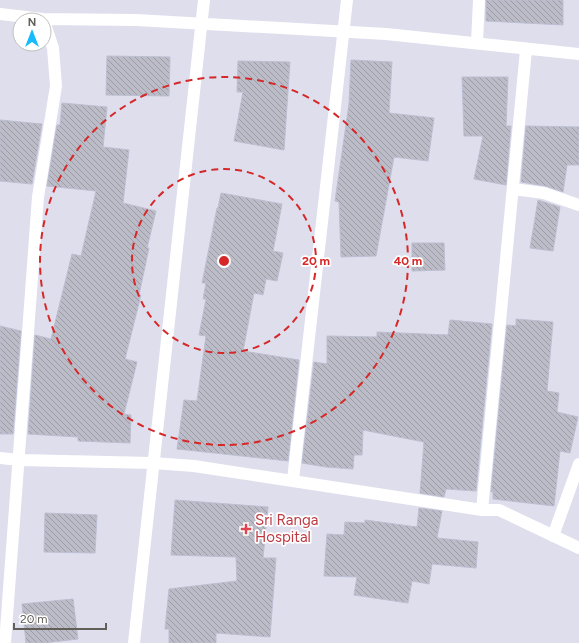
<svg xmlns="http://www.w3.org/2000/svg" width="579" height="643" font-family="Figtree,sans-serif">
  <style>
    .building { fill: url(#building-back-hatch); stroke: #bcbed2 }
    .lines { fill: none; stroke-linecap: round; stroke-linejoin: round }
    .street { stroke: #fff; stroke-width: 12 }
    .ring { fill: none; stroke: #d62828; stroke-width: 2; stroke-dasharray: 7 5 }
    .health-dot { fill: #e0444e; stroke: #fff; stroke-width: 1.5 }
    .labels { text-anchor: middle; stroke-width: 3.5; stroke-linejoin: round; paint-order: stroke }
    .health-label { font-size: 15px; fill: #be3a42; stroke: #fff; text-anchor: start }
    .centre { fill: #d62828; stroke: #fff; stroke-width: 2 }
    .ring-label { font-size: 12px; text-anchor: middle; font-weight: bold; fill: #d62828; stroke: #fff; stroke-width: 3.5; stroke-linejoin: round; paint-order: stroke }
  </style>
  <defs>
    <pattern id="building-back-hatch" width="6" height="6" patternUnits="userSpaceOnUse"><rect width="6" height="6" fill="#bbbcc7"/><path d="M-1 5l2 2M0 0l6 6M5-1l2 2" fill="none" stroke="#9b9ca4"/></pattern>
  </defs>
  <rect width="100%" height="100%" fill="#dedeed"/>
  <!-- building -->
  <path class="building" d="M486,0H563V25L486,21Z
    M107,56L170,57L169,96L106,95Z
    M351,60L392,62L389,113L434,118L428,161L394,157L376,256L341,257L339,202L335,201L349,104Z
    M238,61L290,62L284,150L234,141L243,92H237Z
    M462,77H508L506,126H511L506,185L474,179L483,136H464Z
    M62,103L107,107L103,147L129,150L123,203L156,211L147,248H149L139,295H141L125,359L137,362L124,414L131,415L130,443L78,441V437L28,434L35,335L51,339L72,254L81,256L96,191L47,186L57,125H60Z
    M0,120L42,124L32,184L0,181Z
    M526,126L579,127V165H567L563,192L545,186L521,182Z
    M221,193L282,204L273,251L283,253L277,281L266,279L263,295L254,293L243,351L299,360L288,461L177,449L184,400L197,401L206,336L199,335L206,299H203L206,283H202L217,208H218Z
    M538,200L560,207L553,251L530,248Z
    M412,243H444L445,270L412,271Z
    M516,319L553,322L547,391L559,393L557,412L578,417L570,453L560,451L554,506L493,499V492H491L507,325L516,326Z
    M450,320L492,324L476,491L446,489L444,497L420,493L424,442L363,430L362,455H354L353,469L326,467L302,463L314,362L327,364V336L377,337V332L448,335Z
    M0,326L21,331L13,434H0Z
    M175,500L268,507L263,558H276L270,637L216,633V643H169V629H165L169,589L237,581L236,557L171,555Z
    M419,508L442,511L437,538L478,542L476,568L432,564L429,584L412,581L408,603L354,595L357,577L324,576L327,534L344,535L345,522L365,523V520L417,527Z
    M45,513L97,515L95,553L44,552Z
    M73,599L78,639L44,643H26L22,604Z"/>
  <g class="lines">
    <!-- street -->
    <path class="street" d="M0,14L43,19L136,20L386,34L579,54
      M477,42L479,0
      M513,189L544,193L579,205
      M0,458L19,460L153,463L194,466L482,510H499L579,548
      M293,480L347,0
      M482,510L526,50
      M553,536L579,464
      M5,643L38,197L56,86L53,48L44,21
      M134,643L204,0"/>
  </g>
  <!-- distance rings -->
  <g class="ring">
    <circle cx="224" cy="261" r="92"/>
    <circle cx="224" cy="261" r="184"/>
  </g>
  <!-- markers -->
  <path class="health-dot" d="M244 523h4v4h4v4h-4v4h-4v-4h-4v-4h4z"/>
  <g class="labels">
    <!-- health labels -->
    <g class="health-label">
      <text x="255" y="525">Sri Ranga<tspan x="255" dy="17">Hospital</tspan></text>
    </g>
  </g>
  <circle cx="224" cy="261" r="6" class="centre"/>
  <g class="ring-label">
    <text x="316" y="265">20 m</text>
    <text x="408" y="265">40 m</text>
  </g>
  <!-- north arrow -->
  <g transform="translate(32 32)"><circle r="19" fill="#ffffff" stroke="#c0bfbc"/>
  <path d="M0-3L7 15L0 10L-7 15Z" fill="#15bbfc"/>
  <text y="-6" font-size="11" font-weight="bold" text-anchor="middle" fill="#615f57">N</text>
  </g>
  <!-- scale -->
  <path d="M14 623v6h92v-6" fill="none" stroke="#615f57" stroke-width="2"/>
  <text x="20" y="623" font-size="12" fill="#615f57" stroke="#ffffff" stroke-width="3" paint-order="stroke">20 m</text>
</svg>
